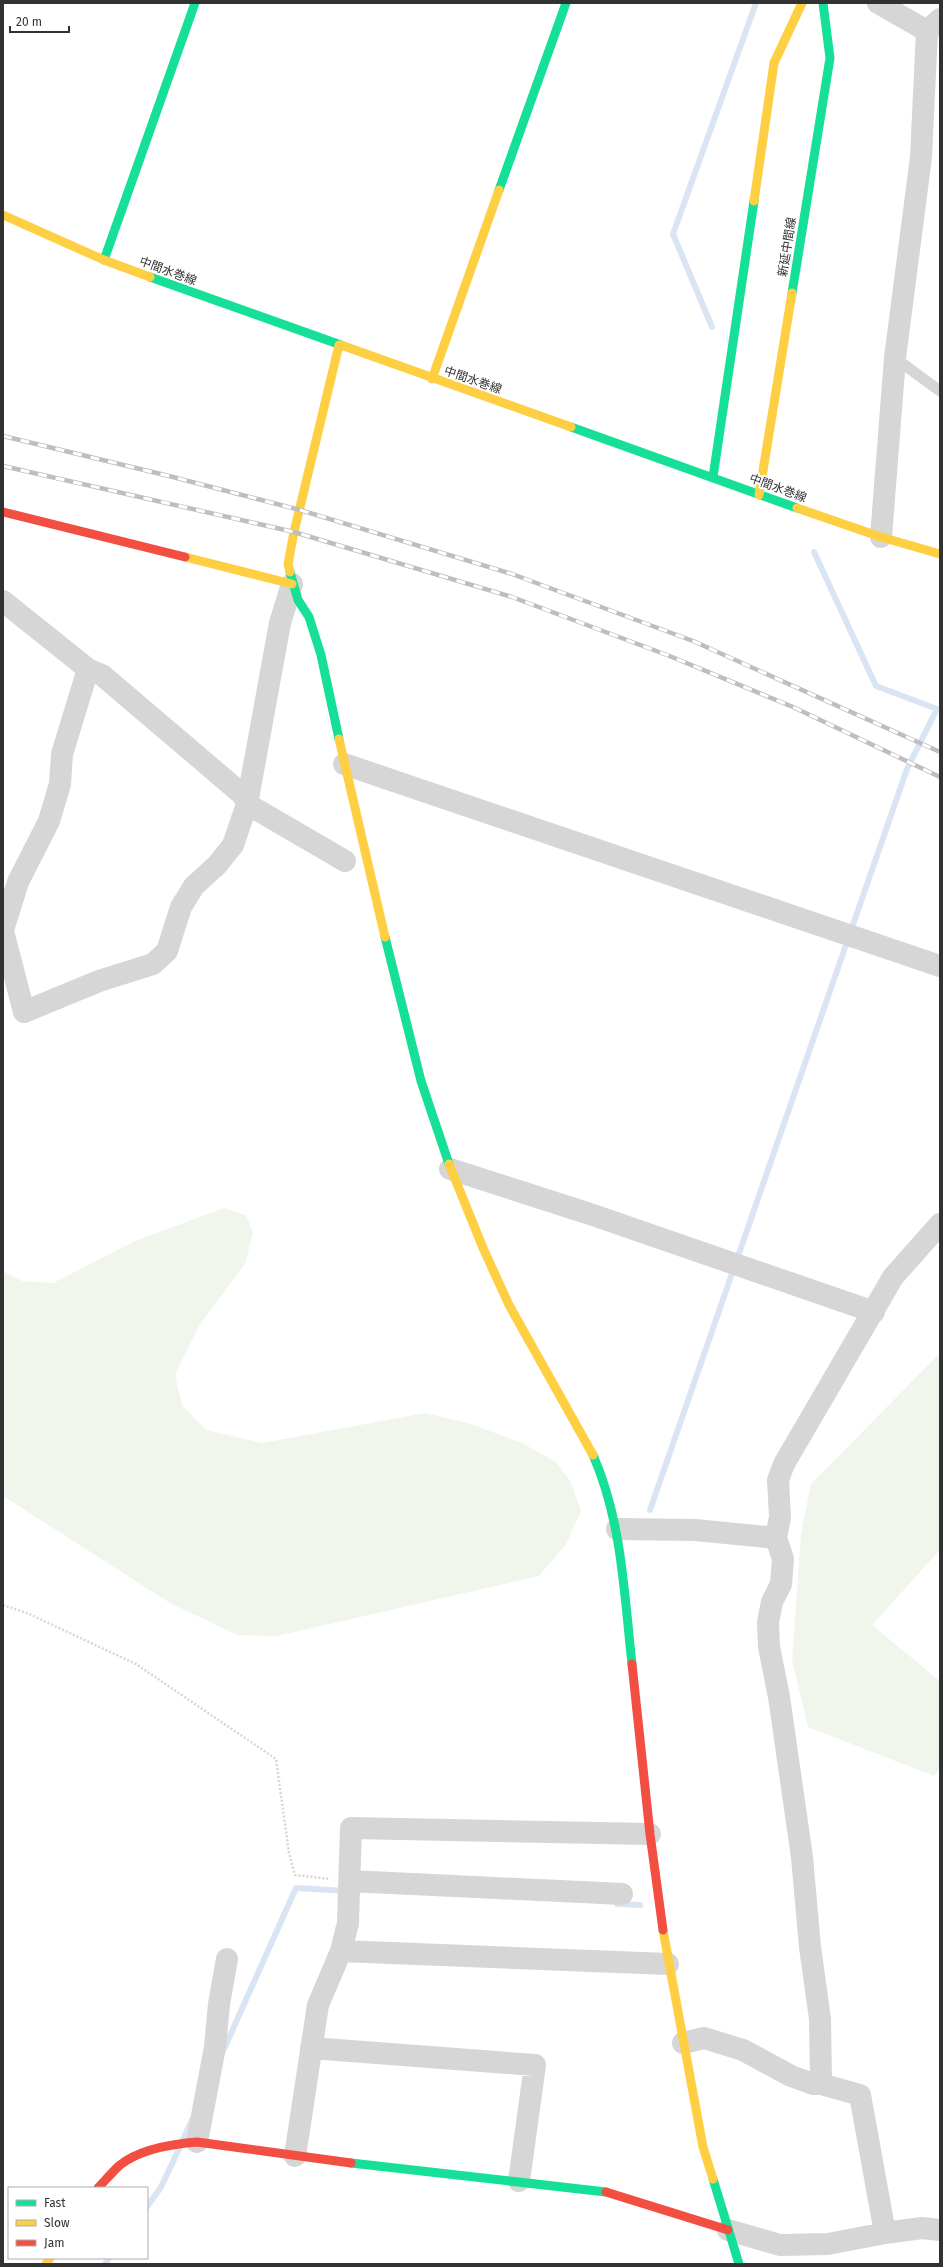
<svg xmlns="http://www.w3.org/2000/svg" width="943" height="2267" font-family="'Fira Sans','Noto Sans JP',sans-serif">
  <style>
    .green { fill: #f1f6ed }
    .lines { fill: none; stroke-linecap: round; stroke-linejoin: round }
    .stream { stroke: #dae5f4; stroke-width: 6 }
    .path { stroke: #d6d6d6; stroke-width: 2.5; stroke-dasharray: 2 2; stroke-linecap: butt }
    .lane { stroke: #d6d6d6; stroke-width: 11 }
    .street { stroke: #d6d6d6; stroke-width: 22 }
    .fast { stroke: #16e098; stroke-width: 9 }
    .slow { stroke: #ffcf43; stroke-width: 9 }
    .jam { stroke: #f24e42; stroke-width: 9 }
    .rail-casing { stroke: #bebebe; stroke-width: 4.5 }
    .rail { stroke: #fff; stroke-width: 3; stroke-dasharray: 9; stroke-linecap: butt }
    .labels { text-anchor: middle; stroke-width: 4; stroke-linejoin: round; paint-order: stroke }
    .street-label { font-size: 12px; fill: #323232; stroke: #fff }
  </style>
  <rect width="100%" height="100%" fill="#fff"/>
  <!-- green -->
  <path class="green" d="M224,1208L246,1215L253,1233L245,1264L199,1326L175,1375L182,1405L206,1430L262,1443L425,1413L471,1424L522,1443L556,1462L571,1482L581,1511L566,1544L539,1576L277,1636L237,1635L170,1603L3,1496V1271L22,1281L53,1283L135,1241Z
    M940,1353V1550L872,1625L940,1681V1769L934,1776L808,1727L792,1660L801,1534L811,1484Z"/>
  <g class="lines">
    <!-- stream -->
    <path class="stream" d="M712,327L673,234L756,3
      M650,1510L907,769L937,709L876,686L814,552
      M617,1904L640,1905
      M224,2049L296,1888L346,1891
      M183,2139L192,2120
      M147,2207L161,2187L179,2149
      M105,2264L109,2258"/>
    <!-- path -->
    <path class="path" d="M3,1605L27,1613L136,1664L276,1759L289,1853L295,1875L330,1879"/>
    <!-- lane -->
    <path class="lane" d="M895,358L940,391"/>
    <!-- street -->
    <path class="street" d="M878,3L927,31
      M881,537L895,358L921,157L927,31L940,19
      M3,601L88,669L62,754L60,784L49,821L18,882L3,930
      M88,669L102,675L243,795L247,804L345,861
      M344,764L940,966
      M3,931L24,1012L99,981L153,964L167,951L181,907L194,886L217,865L233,845L247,804L280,623L292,584
      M450,1169L593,1215L874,1312
      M617,1529L695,1530L776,1538
      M350,1881L622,1894
      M341,1951L668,1964
      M683,2043L704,2038L743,2050L791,2076L813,2084H821L860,2095L885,2233
      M311,2048L535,2065L519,2181
      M821,2084L820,2019L810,1947L802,1857L779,1697L769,1647L768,1622L772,1602L781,1584L783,1559L776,1538L780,1517L778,1480L784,1464L893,1277L940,1224
      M197,2142L215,2047L219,2004L227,1959
      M295,2156L318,2005L341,1951L348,1923L351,1828L650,1834
      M728,2230L780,2245L828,2244L885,2233L922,2228L940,2230"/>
    <!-- fast -->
    <path class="fast" d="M499,190L566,3
      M104,260L195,3
      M150,277L341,345
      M792,293L830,58L823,3
      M571,427L797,508
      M713,477L754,201
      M290,572L298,600L309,617L321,655L339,739
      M385,937L421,1081L449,1164
      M593,1455C622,1521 624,1593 632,1664
      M351,2163L606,2192
      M713,2179L739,2264"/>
    <!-- slow -->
    <path class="slow" d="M754,201L774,63L802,3
      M3,215L104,260L150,277
      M341,345L571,427
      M432,379L499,190
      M759,495L792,293
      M797,508L881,537L940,554
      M185,557L292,584
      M290,572L288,564L294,532L339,345
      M339,739L385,937
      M449,1164L483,1248L509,1305L593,1455
      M663,1930L703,2147L713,2179
      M46,2264L50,2258"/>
    <!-- jam -->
    <path class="jam" d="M3,512L185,557
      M632,1664L650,1834L663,1930
      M98,2188C105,2181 112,2172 120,2165C140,2149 172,2144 197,2142L351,2163
      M606,2192L728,2230"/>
    <!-- rail casing -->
    <g class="rail-casing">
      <path id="rail" d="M3,436L169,476L300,510L512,574L693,641L940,752
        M3,466L294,532L512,597L667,655L793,707L940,777"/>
    </g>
    <!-- rail -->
    <use href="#rail" class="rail"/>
  </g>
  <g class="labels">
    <!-- street labels -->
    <g class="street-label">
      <text transform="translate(787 247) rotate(-81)" y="4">新延中間線</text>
      <text transform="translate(168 271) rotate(20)" y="4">中間水巻線</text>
      <text transform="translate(473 380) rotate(19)" y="4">中間水巻線</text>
      <text transform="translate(778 488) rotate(20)" y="4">中間水巻線</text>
    </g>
  </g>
  <!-- border -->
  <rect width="943" height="2267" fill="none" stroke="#323232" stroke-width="8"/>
  <!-- legend -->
  <rect x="8" y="2187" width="140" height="72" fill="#ffffff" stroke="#adadad"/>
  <rect x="16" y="2200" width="20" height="6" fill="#16e098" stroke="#adadad"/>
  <text x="44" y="2207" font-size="12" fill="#323232">Fast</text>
  <rect x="16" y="2220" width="20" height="6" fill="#ffcf43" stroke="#adadad"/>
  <text x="44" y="2227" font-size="12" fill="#323232">Slow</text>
  <rect x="16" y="2240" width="20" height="6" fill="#f24e42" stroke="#adadad"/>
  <text x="44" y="2247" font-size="12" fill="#323232">Jam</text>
  <!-- scale -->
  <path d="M10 26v6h59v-6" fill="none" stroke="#323232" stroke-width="2"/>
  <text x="16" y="26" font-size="12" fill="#323232" stroke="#ffffff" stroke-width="3" paint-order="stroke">20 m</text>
</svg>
